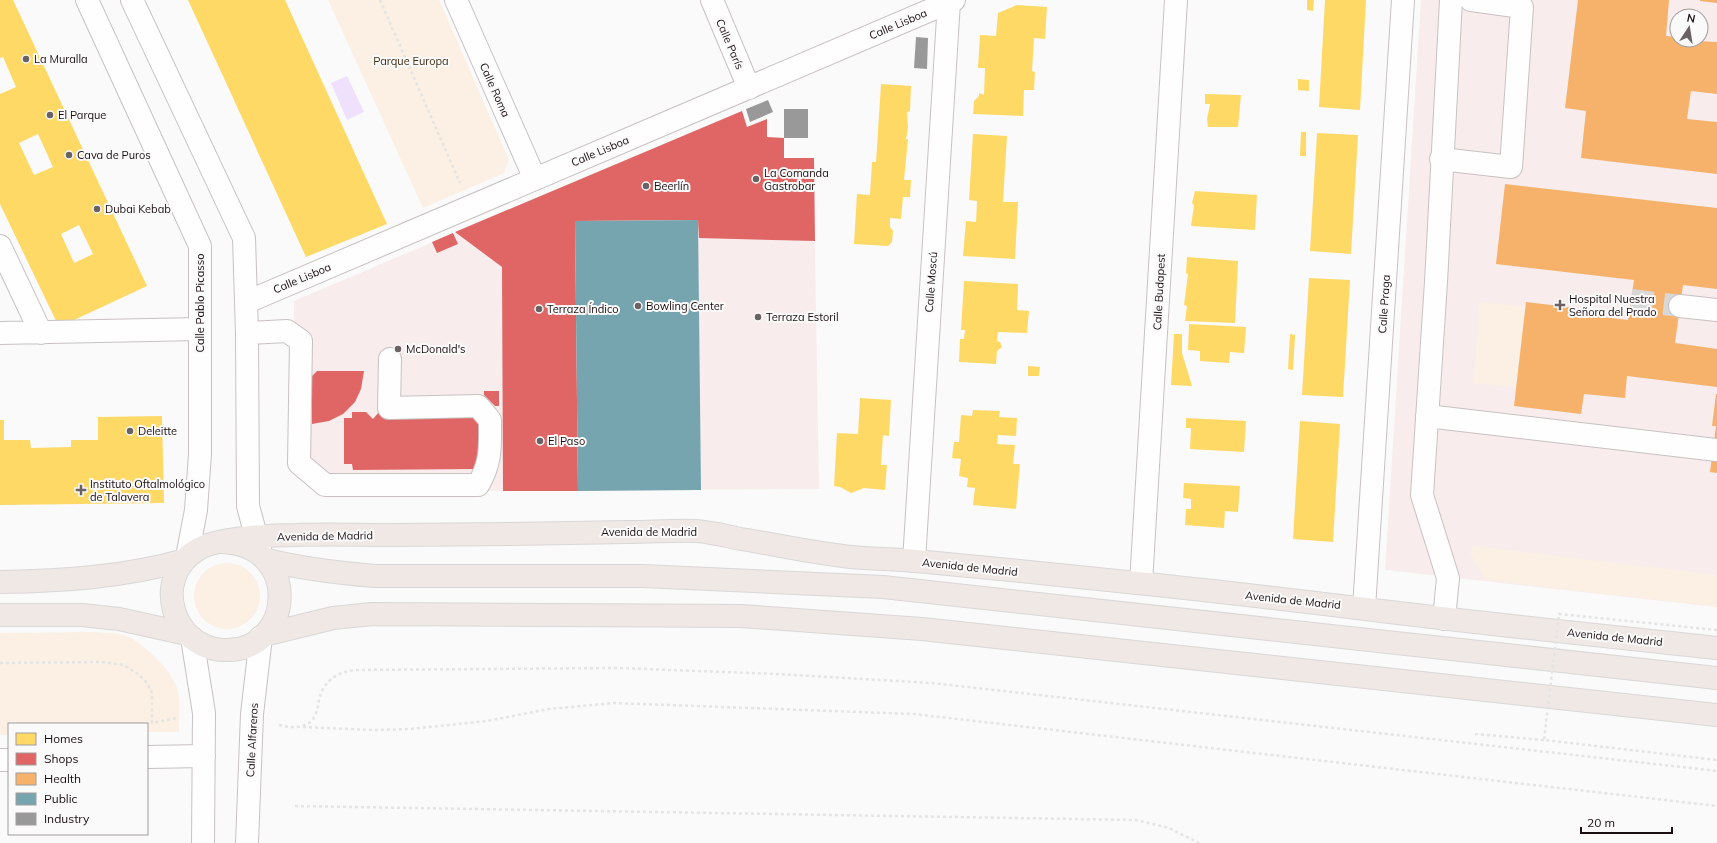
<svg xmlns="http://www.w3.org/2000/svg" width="1717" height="843" font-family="Mulish,sans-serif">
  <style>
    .built { fill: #f8eced; fill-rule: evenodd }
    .green { fill: #fbf0e3 }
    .water { fill: #efe0fb }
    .homes { fill: #ffd966; fill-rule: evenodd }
    .shops { fill: #e06666 }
    .health { fill: #f6b26b }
    .public { fill: #76a5af }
    .industry { fill: #999 }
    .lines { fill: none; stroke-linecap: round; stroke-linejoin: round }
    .minor-tunnel { stroke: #d9d7d7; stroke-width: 22; stroke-dasharray: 22 11; stroke-linecap: butt }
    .minor-casing { stroke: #c8c1c2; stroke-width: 24 }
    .major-casing { stroke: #d9d7d7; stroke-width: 24 }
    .path { stroke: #e4e4e4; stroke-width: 2.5; stroke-dasharray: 3 3; stroke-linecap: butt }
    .minor { stroke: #fefefe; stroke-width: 22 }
    .major { stroke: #f0e8e5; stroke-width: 22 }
    .path-bridge { stroke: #e4e4e4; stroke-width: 2.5; stroke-dasharray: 3 3; stroke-linecap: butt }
    .poi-dot { fill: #696162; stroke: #fafafa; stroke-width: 1.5 }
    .labels { text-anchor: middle; stroke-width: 4; stroke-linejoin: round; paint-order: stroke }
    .street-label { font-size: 11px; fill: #1b0e10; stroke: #fafafa }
    .poi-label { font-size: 11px; fill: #1b0e10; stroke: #fafafa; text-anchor: start }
    .park-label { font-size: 11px; fill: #432e14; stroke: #fafafa }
  </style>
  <rect width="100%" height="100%" fill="#fafafa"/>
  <!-- built -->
  <path class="built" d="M1421,0H1717V607L1385,570ZM1677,16H1701V40H1677Z
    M742,111L747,127L767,119V137L784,138V158L814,191L819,489L324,492L295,464L294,301Z"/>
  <!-- green -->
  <path class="green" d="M328,0H439L509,160L504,173L423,208Z
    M1479,302L1526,307L1516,387L1474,383Z
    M1473,546L1717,575V607L1485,580L1470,553Z
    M194 596a33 33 0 1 1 66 0a33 33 0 1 1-66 0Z
    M95,632C104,633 114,632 123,635C142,641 168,667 176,685C181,699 179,717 179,732H147V724H9V735H0V633Z"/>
  <!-- water -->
  <path class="water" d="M347,76L364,112L347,120L331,83Z"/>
  <!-- homes -->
  <path class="homes" d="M0,0H13L147,286L59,327L0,204V94L16,87L3,57L0,58ZM38,134L53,167L34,175L19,143ZM79,225L93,254L74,263L61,234Z
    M188,0H285L387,224L306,257Z
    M1307,0H1314L1313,11L1307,10Z
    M1325,0H1366L1360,110L1319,107Z
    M1017,5L1047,7L1045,39L1034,38L1032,71L1035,72L1034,90H1024L1023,116L973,114L974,101L979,96V93L984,95L985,68H978L980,35L996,36L998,13Z
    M1298,79L1309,80V91L1298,90Z
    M881,84L911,86L910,111L907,112L908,128L906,139H908L904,180H911L910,197H903L901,219L890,218V227L893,231L892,242L888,246L854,244L857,194L870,195L872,162H876Z
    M1205,94L1241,95L1238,127H1208L1207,119L1210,104H1205Z
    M1301,132H1306V156H1300Z
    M1317,133L1358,135L1351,254L1310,251Z
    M973,134L1007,136L1003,202H1018L1015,259L963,256L966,221L976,222L977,201L969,200Z
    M1195,191L1257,195L1255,230L1191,226L1194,205L1192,203Z
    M1187,257L1238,261L1235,323L1185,321L1187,306L1184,305L1188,274L1186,273Z
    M1309,278L1350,280L1343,397L1302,395Z
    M964,281L1018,284L1017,310L1029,311L1027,333L998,332L997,341L1000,342L1002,347L997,351L996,364L959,362L960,339H964L965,330H961Z
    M1189,324L1246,327L1244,353L1230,352L1229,363L1200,361V351L1188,350Z
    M1174,334H1182V353L1192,386L1171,385Z
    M1290,334L1295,335L1293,370L1288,369Z
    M1028,366L1040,367L1039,376H1028Z
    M860,398L891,400L889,436L883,435L881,465H887L885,490L864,488L851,493L840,487L834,486L837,433L858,434Z
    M973,410L1000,411L999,417L1017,418L1016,436L998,435L997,444L1015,445L1013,464H1020L1016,509L973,505L975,488L967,487L968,478L959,476L961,459L952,458L954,442H959L961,415L972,416Z
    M162,416L164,503L0,505V420H4V440H30L31,448L71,447V440H98V417Z
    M1186,418L1246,421L1244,452L1190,449L1191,428H1186Z
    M1300,421L1340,424L1333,542L1293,539Z
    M1184,483L1240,486L1238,512L1225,511L1224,528L1185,525L1186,509H1191V499L1183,498Z"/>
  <!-- shops -->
  <path class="shops" d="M742,111L747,127L767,119V137L784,138V158H814L815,241L699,238L698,220L575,221L578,491H503L502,267L455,232Z
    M453,233L458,244L437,253L432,242Z
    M317,371H364L361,389L355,402L343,414L329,421L312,424V376Z
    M484,391H499V406H495L484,395Z
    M479,411V433H486V441H479V469L353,470L352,464H344V418H352V412H366L373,419L379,412Z"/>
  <!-- health -->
  <path class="health" d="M1578,0H1669L1666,36L1677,37V40L1717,42V94L1691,91L1687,119L1717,122V174L1581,158L1586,111L1565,108Z
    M1700,0H1717V3L1700,1Z
    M1505,184L1717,208V289L1683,285L1675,343L1717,349V387L1627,376L1625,398L1584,394L1581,414L1514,406L1526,302L1593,310V316L1628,320L1634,280L1496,264Z
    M1716,394H1717V473L1710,472L1716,426H1712Z"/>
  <!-- public -->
  <path class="public" d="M698,220L701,490L578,491L575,221Z"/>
  <!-- industry -->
  <path class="industry" d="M916,37L928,38L927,69L914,68Z
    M768,100L773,112L750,122L746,109Z
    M784,109H808V138H784Z"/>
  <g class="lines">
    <!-- minor-tunnel -->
    <path class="minor-tunnel" d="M1631,300L1680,306"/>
    <!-- minor casing -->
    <g class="minor-casing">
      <path id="minor" d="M87,0L200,246V454L196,510L187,557
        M132,0L244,238L247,333L248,506L261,554
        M456,0L535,179
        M712,0L749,88
        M1441,159L1511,167L1522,7L1471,0
        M0,246L41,333
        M247,302L954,0
        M1680,306L1717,310
        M0,333L199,329
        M247,333L287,331L301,341L299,463L325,485H478C492,462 490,445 490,420L478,406L389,408L390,359
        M1427,416L1717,450
        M914,561L949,2
        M1141,583L1176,0
        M1364,608L1403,0
        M1444,619L1448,578L1422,495L1436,282L1451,0
        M192,638L204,713L203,843
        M147,757L204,756
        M0,760H9
        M247,843L252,714L261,637"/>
    </g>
    <!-- major casing -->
    <g class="major-casing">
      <path id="major" d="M222,542C303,545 294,653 224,650C171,648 152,577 197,550C217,537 273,535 297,535C328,534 359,535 390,535C430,535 470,534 510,534C551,533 591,533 631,532C652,532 674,530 696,531C711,532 726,536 741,539C778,545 814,553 851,557C873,559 894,559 916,561C990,568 1063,575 1137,583C1238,593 1340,606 1441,618C1533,629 1625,638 1717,648
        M267,560C303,569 338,573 375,576H643L883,587L1717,678
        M0,582C63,581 124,577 185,560
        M0,615H82L119,619L187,634
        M264,635L333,618L372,614L741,616L922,629L1717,715"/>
    </g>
    <!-- path -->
    <path class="path" d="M380,0L460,183
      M0,663L102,662L124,665L138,674L147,683L152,693V723L177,718
      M279,725C295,729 312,729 317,710C319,703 319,695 323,689C330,677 341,672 354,670L618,668L777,674L932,683L1717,771
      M303,727L374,730L410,729L487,721L549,709L614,703L914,714L1717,806
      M1475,734L1544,740
      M295,806L1136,820L1169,828L1199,843"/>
    <!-- minor -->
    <use href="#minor" class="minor"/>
    <!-- major -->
    <use href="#major" class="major"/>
    <!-- path-bridge -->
    <path class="path-bridge" d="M1717,630L1559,614L1544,740L1717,760"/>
  </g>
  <!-- markers -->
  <g class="poi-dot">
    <circle cx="26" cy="59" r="4"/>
    <circle cx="50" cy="115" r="4"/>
    <circle cx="69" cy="155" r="4"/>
    <circle cx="756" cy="179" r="4"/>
    <circle cx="646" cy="186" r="4"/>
    <circle cx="97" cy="209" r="4"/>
    <path d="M1558 299h4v4h4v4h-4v4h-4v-4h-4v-4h4z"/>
    <circle cx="638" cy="306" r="4"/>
    <circle cx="539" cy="309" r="4"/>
    <circle cx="758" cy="317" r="4"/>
    <circle cx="398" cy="349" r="4"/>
    <circle cx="130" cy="431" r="4"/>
    <circle cx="540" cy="441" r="4"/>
    <path d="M79 484h4v4h4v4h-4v4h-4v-4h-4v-4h4z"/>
  </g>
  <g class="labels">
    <!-- street labels -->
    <g class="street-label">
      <text transform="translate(898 24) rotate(-23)" y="4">Calle Lisboa</text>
      <text transform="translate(730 44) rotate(67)" y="4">Calle París</text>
      <text transform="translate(495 90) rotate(66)" y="4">Calle Roma</text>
      <text transform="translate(600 151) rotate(-23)" y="4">Calle Lisboa</text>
      <text transform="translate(302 278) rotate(-23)" y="4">Calle Lisboa</text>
      <text transform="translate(931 282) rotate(-86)" y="4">Calle Moscú</text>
      <text transform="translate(1159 292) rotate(-87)" y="4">Calle Budapest</text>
      <text transform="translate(200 303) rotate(-90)" y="4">Calle Pablo Picasso</text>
      <text transform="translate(1384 304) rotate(-86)" y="4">Calle Praga</text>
      <text x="649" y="536">Avenida de Madrid</text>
      <text transform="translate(325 536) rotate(-1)" y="4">Avenida de Madrid</text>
      <text transform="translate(970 567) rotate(6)" y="4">Avenida de Madrid</text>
      <text transform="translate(1293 600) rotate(6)" y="4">Avenida de Madrid</text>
      <text transform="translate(1615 637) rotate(6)" y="4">Avenida de Madrid</text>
      <text transform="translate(252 740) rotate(-87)" y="4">Calle Alfareros</text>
    </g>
    <!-- poi labels -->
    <g class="poi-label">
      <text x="34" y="63">La Muralla</text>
      <text x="58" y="119">El Parque</text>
      <text x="77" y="159">Cava de Puros</text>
      <text x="764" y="177">La Comanda<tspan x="764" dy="13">Gastrobar</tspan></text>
      <text x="654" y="190">Beerlín</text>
      <text x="105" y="213">Dubai Kebab</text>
      <text x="1569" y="303">Hospital Nuestra<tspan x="1569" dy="13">Señora del Prado</tspan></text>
      <text x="646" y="310">Bowling Center</text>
      <text x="547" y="313">Terraza Índico</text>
      <text x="766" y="321">Terraza Estoril</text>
      <text x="406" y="353">McDonald's</text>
      <text x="138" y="435">Deleitte</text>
      <text x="548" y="445">El Paso</text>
      <text x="90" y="488">Instituto Oftalmológico<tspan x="90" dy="13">de Talavera</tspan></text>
    </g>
    <!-- park labels -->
    <g class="park-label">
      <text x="411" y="65">Parque Europa</text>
    </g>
  </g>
  <!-- legend -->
  <rect x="8" y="723" width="140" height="112" fill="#fafafa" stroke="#a19c9c"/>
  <rect x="16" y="733" width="20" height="12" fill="#ffd966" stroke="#a19c9c"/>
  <text x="44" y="743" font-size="12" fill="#1b0e10">Homes</text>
  <rect x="16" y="753" width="20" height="12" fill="#e06666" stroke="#a19c9c"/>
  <text x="44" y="763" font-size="12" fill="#1b0e10">Shops</text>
  <rect x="16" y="773" width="20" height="12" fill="#f6b26b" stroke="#a19c9c"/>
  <text x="44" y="783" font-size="12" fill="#1b0e10">Health</text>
  <rect x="16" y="793" width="20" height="12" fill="#76a5af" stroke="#a19c9c"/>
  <text x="44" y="803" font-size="12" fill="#1b0e10">Public</text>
  <rect x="16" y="813" width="20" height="12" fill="#999999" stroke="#a19c9c"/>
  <text x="44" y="823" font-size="12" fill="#1b0e10">Industry</text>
  <!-- north arrow -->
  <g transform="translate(1689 28) rotate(12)"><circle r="19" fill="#fafafa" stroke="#a19c9c"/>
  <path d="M0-3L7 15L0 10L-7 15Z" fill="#696162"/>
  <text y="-6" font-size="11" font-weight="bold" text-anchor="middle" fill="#1b0e10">N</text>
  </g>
  <!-- scale -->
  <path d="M1581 827v6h91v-6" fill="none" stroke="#1b0e10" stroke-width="2"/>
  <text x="1587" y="827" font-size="12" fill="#1b0e10" stroke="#fafafa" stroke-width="3" paint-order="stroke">20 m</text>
</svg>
